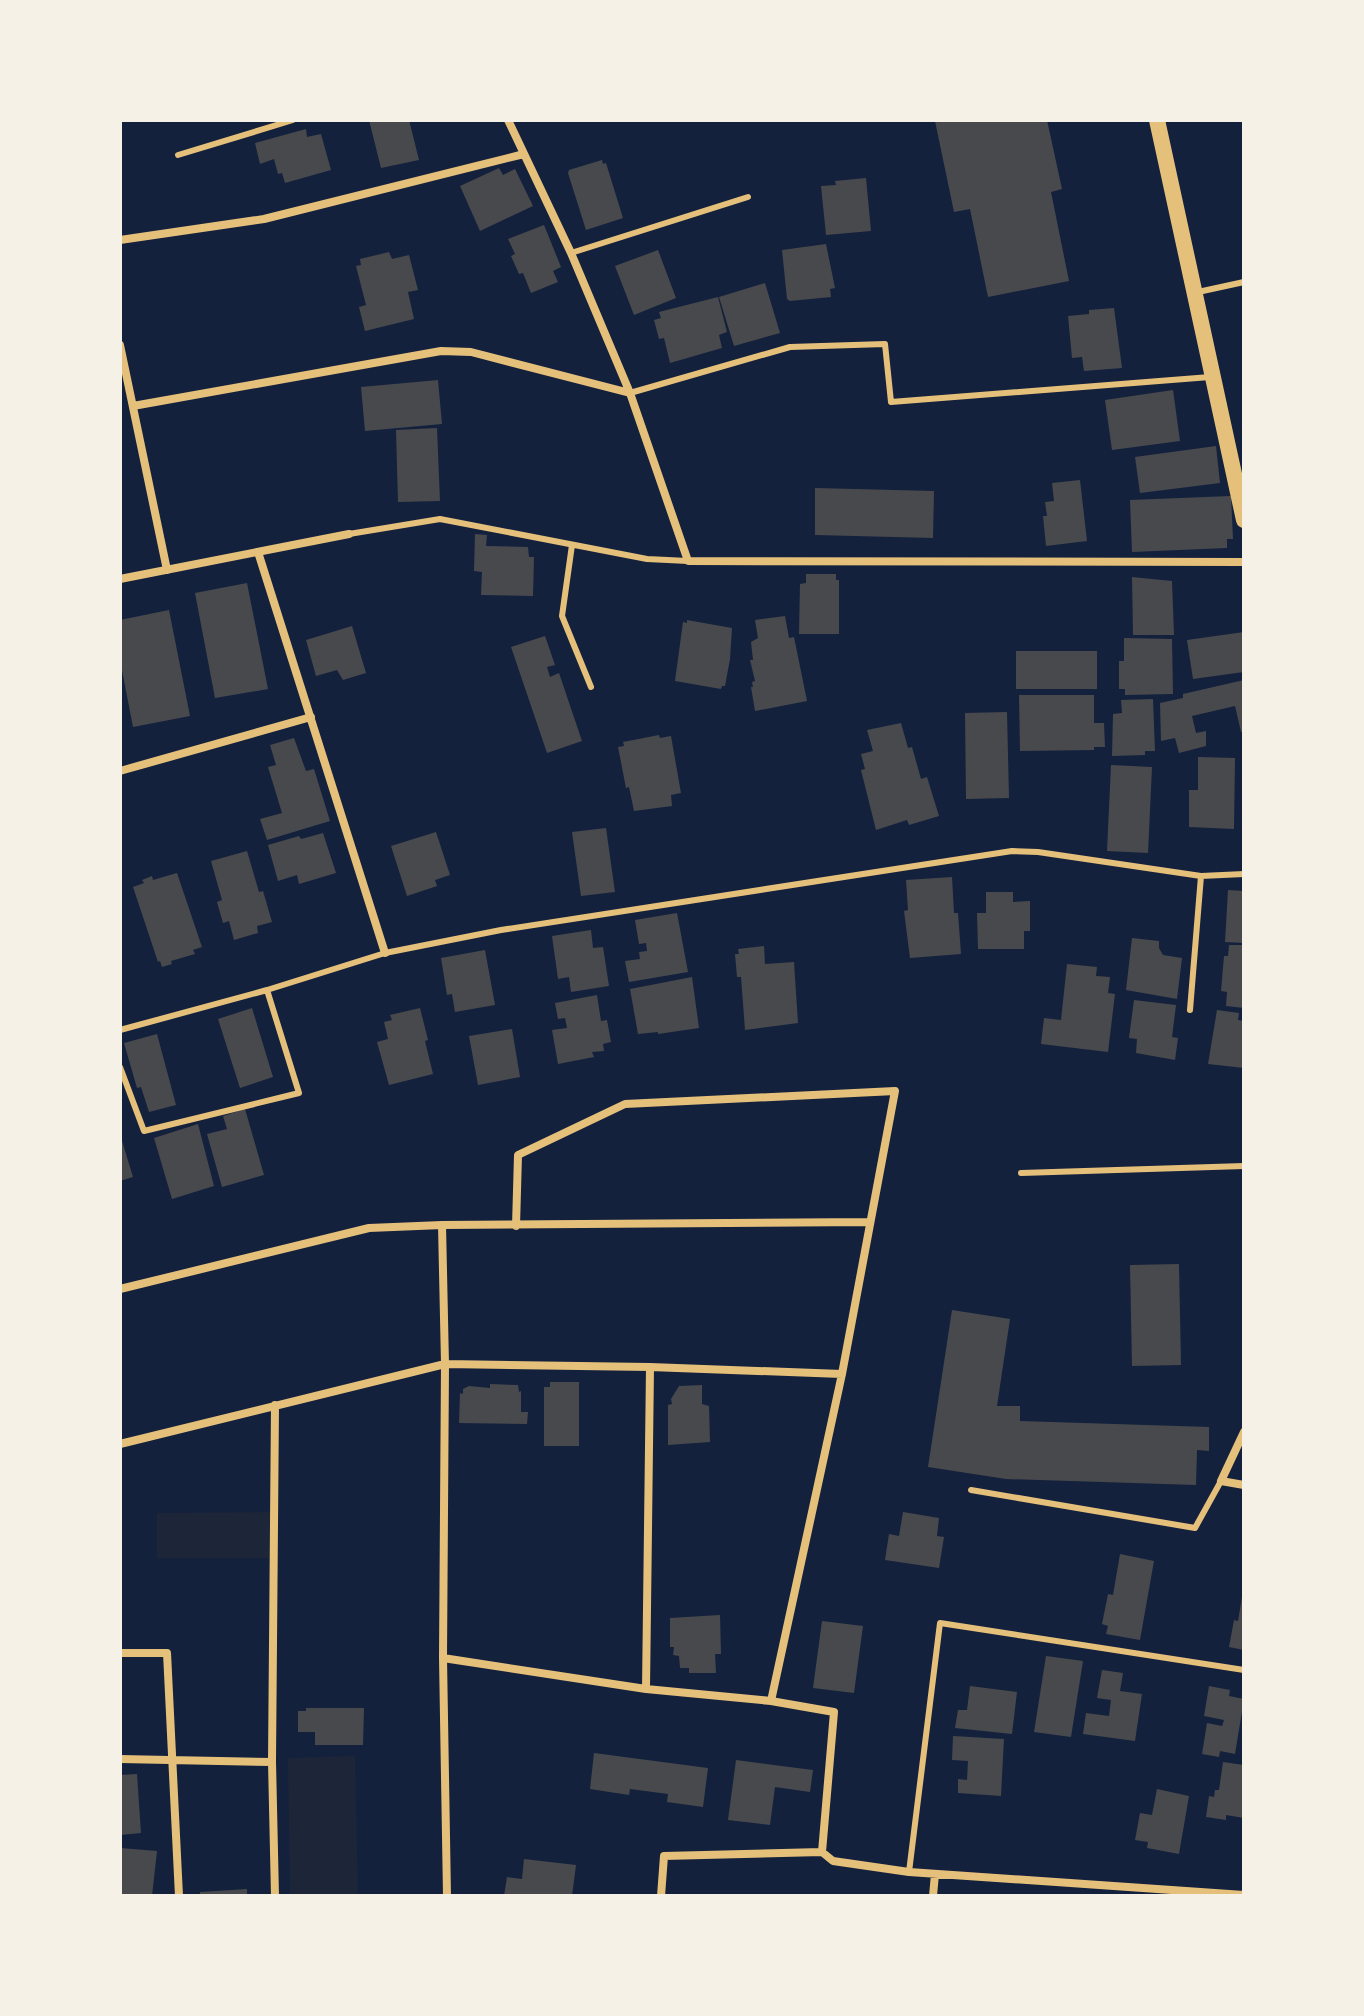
<svg xmlns="http://www.w3.org/2000/svg" width="1364" height="2016" font-family="'Space Grotesk',sans-serif">
  <style>
    .green { fill: #1d2539 }
    .building { fill: #48494c }
    .lines { fill: none; stroke-linecap: round; stroke-linejoin: round }
    .service { stroke: #e5c07b; stroke-width: 6 }
    .minor { stroke: #e5c07b; stroke-width: 8 }
    .secondary { stroke: #e5c07b; stroke-width: 16 }
  </style>
  <rect width="100%" height="100%" fill="#14213d"/>
  <!-- green -->
  <path class="green" d="M271,1512L270,1558H157V1513Z
    M355,1756L358,1896H290L288,1758Z"/>
  <!-- building -->
  <path class="building" d="M369,120H409L419,160L381,168Z
    M1047,120L1062,189L1051,192L1069,281L988,297L970,209L954,212L935,121Z
    M306,129L307,137L321,134L331,170L285,183L282,173L278,174L274,159L260,164L255,143Z
    M602,160L603,164L606,163L623,218L586,230L568,173L569,170Z
    M499,168L503,175L515,169L533,206L480,231L460,186Z
    M866,178L871,231L826,235L821,186L836,185L835,181Z
    M544,225L561,267L553,271L558,282L531,293L523,273L519,274L511,256L515,254L508,239Z
    M826,244L835,288L830,289L831,297L790,301L787,299L782,250Z
    M658,250L676,298L634,315L615,266Z
    M389,252L392,259L409,255L418,290L408,292L414,319L365,331L359,307L366,305L356,266L361,265L360,259Z
    M765,283L780,333L734,346L719,297Z
    M718,297L727,332L719,335L722,348L670,363L664,338L659,339L654,320L661,318L659,312Z
    M1114,308L1122,368L1084,371L1082,357L1072,358L1068,316L1089,314V310Z
    M438,380L442,424L365,431L361,387Z
    M1173,390L1180,441L1112,450L1105,400Z
    M437,428L440,501L398,502L396,430Z
    M1216,446L1220,483L1140,493L1135,457Z
    M1080,480L1087,541L1046,546L1043,516H1047L1045,502L1054,501L1052,483Z
    M815,488L934,491L933,538L815,535Z
    M1231,496L1233,539H1227V548L1132,552L1130,500Z
    M475,534L487,535L486,546L528,547L529,557H534L533,596L481,595L482,572L474,571Z
    M806,574H836V580H839V634H799L800,584L806,583Z
    M1132,577L1172,581L1174,635H1133Z
    M247,583L268,689L215,698L195,593Z
    M169,610L190,716L133,727L120,660V620Z
    M785,616L789,638L794,637L807,701L755,711L751,687H753L752,682L755,681L750,660H753L751,642L758,638L755,620Z
    M687,620L732,628L730,659L725,686H722L721,689L675,681L683,622L687,623Z
    M352,626L366,673L343,680L337,670L316,676L306,640Z
    M1244,632V672L1193,679L1187,640Z
    M545,636L555,665L547,667L550,677L559,673L582,741L547,753L511,647Z
    M1124,638L1172,639L1173,694L1125,695V689H1119V661H1124Z
    M1016,651H1097V689H1016Z
    M1244,680V732H1241L1235,706L1192,716L1196,733L1206,731V746L1179,753L1175,738L1161,741L1160,703L1183,698V694Z
    M1019,695H1094V723H1104L1105,747H1094V750L1020,751Z
    M1153,699L1155,751H1145V755L1112,756L1113,714L1122,713L1121,700Z
    M1007,712L1009,798L966,799L965,713Z
    M901,723L908,748L912,747L921,779L927,777L939,816L909,825L907,820L876,830L861,770L865,769L861,754L873,751L867,730Z
    M659,735L660,738L671,736L681,793L671,795L672,806L634,811L629,787L626,788L618,747L624,746L623,742Z
    M294,738L306,771L314,769L330,821L267,840L260,819L282,813L268,767L276,765L270,745Z
    M1198,757L1235,758L1234,829L1189,827V790H1198Z
    M1111,765L1152,767L1148,853L1107,851Z
    M606,828L615,892L581,896L572,832Z
    M436,832L450,875L435,880L437,886L407,896L391,846Z
    M323,833L336,873L299,884L297,875L278,881L268,845L299,836L301,839Z
    M247,851L259,892L263,891L272,922L257,926L258,933L234,940L229,921L223,923L217,902L222,900L211,861Z
    M177,873L202,947L193,950L195,954L171,961L172,964L162,967L160,961L158,962L133,887L144,883L142,880L152,876L153,880Z
    M952,877L954,913H958L961,954L910,958L904,911L908,910L906,880Z
    M1228,890L1244,891V943L1225,942Z
    M986,892H1013V902L1030,901V931H1024V949H978L977,913H986Z
    M677,913L688,972L629,982L625,961L640,959L639,952L647,951L646,943L639,944L635,920Z
    M591,930L593,948L603,947L609,986L571,992L569,977L558,979L552,936Z
    M1132,938L1159,941V948L1163,955L1182,958L1177,999L1126,990Z
    M1229,945H1244V1008L1226,1006L1227,992L1221,991L1224,956H1228Z
    M764,946L765,964L794,962L798,1023L745,1030L741,977H737L735,954H739L738,949Z
    M485,950L495,1005L455,1012L452,994L447,995L441,958Z
    M1067,964L1097,967L1096,976L1110,977L1108,993L1115,994L1108,1052L1041,1044L1044,1018L1061,1020Z
    M692,977L699,1028L658,1034V1032L638,1034L630,989Z
    M597,995L601,1021L607,1020L611,1042L603,1044L604,1051L592,1052L594,1057L558,1064L552,1030L567,1028L565,1018L558,1019L555,1003Z
    M1134,1000L1176,1005L1172,1037L1178,1038L1175,1060L1136,1053L1137,1039L1129,1038Z
    M252,1008L273,1077L240,1088L218,1019Z
    M420,1008L428,1040L425,1041L433,1074L389,1085L377,1042L388,1039L384,1022L392,1020L390,1015Z
    M1217,1010L1239,1013L1238,1020L1244,1021V1068L1208,1064Z
    M512,1029L520,1077L478,1085L469,1036Z
    M157,1034L176,1105L149,1112L141,1087L137,1088L124,1043Z
    M245,1109L264,1175L222,1187L207,1134L227,1129L223,1116Z
    M198,1124L214,1186L172,1199L154,1138Z
    M120,1134L133,1177L120,1181Z
    M1179,1264L1181,1365L1132,1366L1130,1265Z
    M952,1310L1010,1319L997,1406H1020V1421L1209,1427V1451L1197,1450L1196,1485L1006,1479L928,1467Z
    M550,1382H579V1446H544V1387H550Z
    M490,1384L518,1385L519,1392L521,1391V1412H528L527,1424L459,1423L460,1393L463,1394V1389L469,1386L490,1388Z
    M702,1385V1404L709,1406L710,1442L668,1445V1405L672,1404L671,1399L679,1386Z
    M903,1512L939,1518L937,1536L944,1537L939,1568L885,1560L889,1534L899,1536Z
    M1120,1554L1154,1561L1140,1640L1106,1634L1108,1626L1102,1624L1108,1594L1113,1595Z
    M1242,1597H1244V1650L1229,1647L1234,1620L1238,1621Z
    M720,1615L721,1654H715L716,1673H689V1668H680L679,1656L673,1655L674,1647H670V1618Z
    M822,1621L863,1626L854,1693L813,1688Z
    M1046,1656L1083,1661L1071,1737L1034,1732Z
    M1102,1670L1123,1673L1120,1691L1142,1694L1135,1741L1083,1734L1086,1713L1109,1716L1111,1700L1097,1698Z
    M970,1686L1017,1692L1012,1734L955,1728L958,1710H967Z
    M1209,1686L1230,1690L1229,1696L1244,1699L1235,1754L1220,1751L1219,1757L1202,1754L1207,1723L1222,1726L1224,1720L1204,1716Z
    M306,1708H364L363,1745H315V1732H298V1711H306Z
    M953,1736L1004,1739L1001,1796L958,1793V1779L967,1780L968,1761L952,1760Z
    M594,1753L708,1768L703,1807L667,1802L668,1794L630,1789L629,1795L590,1789Z
    M736,1760L813,1770L810,1792L775,1787L770,1825L728,1820Z
    M1223,1762L1244,1765V1818L1226,1815V1820L1206,1817L1209,1796L1214,1797L1215,1790H1219Z
    M137,1774L141,1833L120,1835V1775Z
    M1157,1789L1189,1796L1179,1854L1147,1848L1148,1842L1135,1840L1140,1813L1152,1815Z
    M120,1848L157,1851L152,1896H120Z
    M524,1859L576,1865L572,1896H504L507,1877L522,1879Z
    M247,1889V1896H200V1892Z"/>
  <g class="lines">
    <!-- service -->
    <path class="service" d="M178,155L293,120
      M571,253L748,197
      M1198,292L1244,282
      M630,393L790,347L885,344L891,402L1210,377
      M349,534L440,519L647,559L688,561
      M572,545L562,616L591,687
      M1190,1010L1201,876
      M120,1030L267,990L385,953L501,930L1012,851L1038,852L1201,876L1244,874
      M120,1067L144,1131L299,1093L267,990
      M1021,1173L1244,1166
      M971,1490L1195,1528L1221,1481
      M909,1872L940,1623L1244,1670"/>
    <!-- minor -->
    <path class="minor" d="M508,120L571,253L630,393L688,561L1244,562
      M120,240L264,219L524,154
      M120,345L167,570
      M133,406L441,351L471,352L630,393
      M258,552L385,953
      M120,579L349,534
      M120,771L311,717
      M442,1225L445,1364L443,1658L447,1896
      M516,1226L518,1155L625,1104L895,1091L842,1374L771,1701
      M120,1289L369,1228L442,1225L870,1222
      M275,1405L272,1762L275,1896
      M1244,1432L1221,1481L1244,1485
      M120,1444L445,1364L650,1367L842,1374
      M120,1653H167L179,1896
      M443,1658L646,1689L771,1701L834,1712L822,1852
      M646,1689L650,1367
      M120,1759L272,1762
      M661,1896L664,1856L822,1852L833,1861L909,1872L1244,1895
      M933,1896L935,1874"/>
    <!-- secondary -->
    <path class="secondary" d="M1157,120L1244,520"/>
  </g>
  <!-- border -->
  <rect width="1364" height="2016" fill="none" stroke="#f6f1e7" stroke-width="244"/>
</svg>
